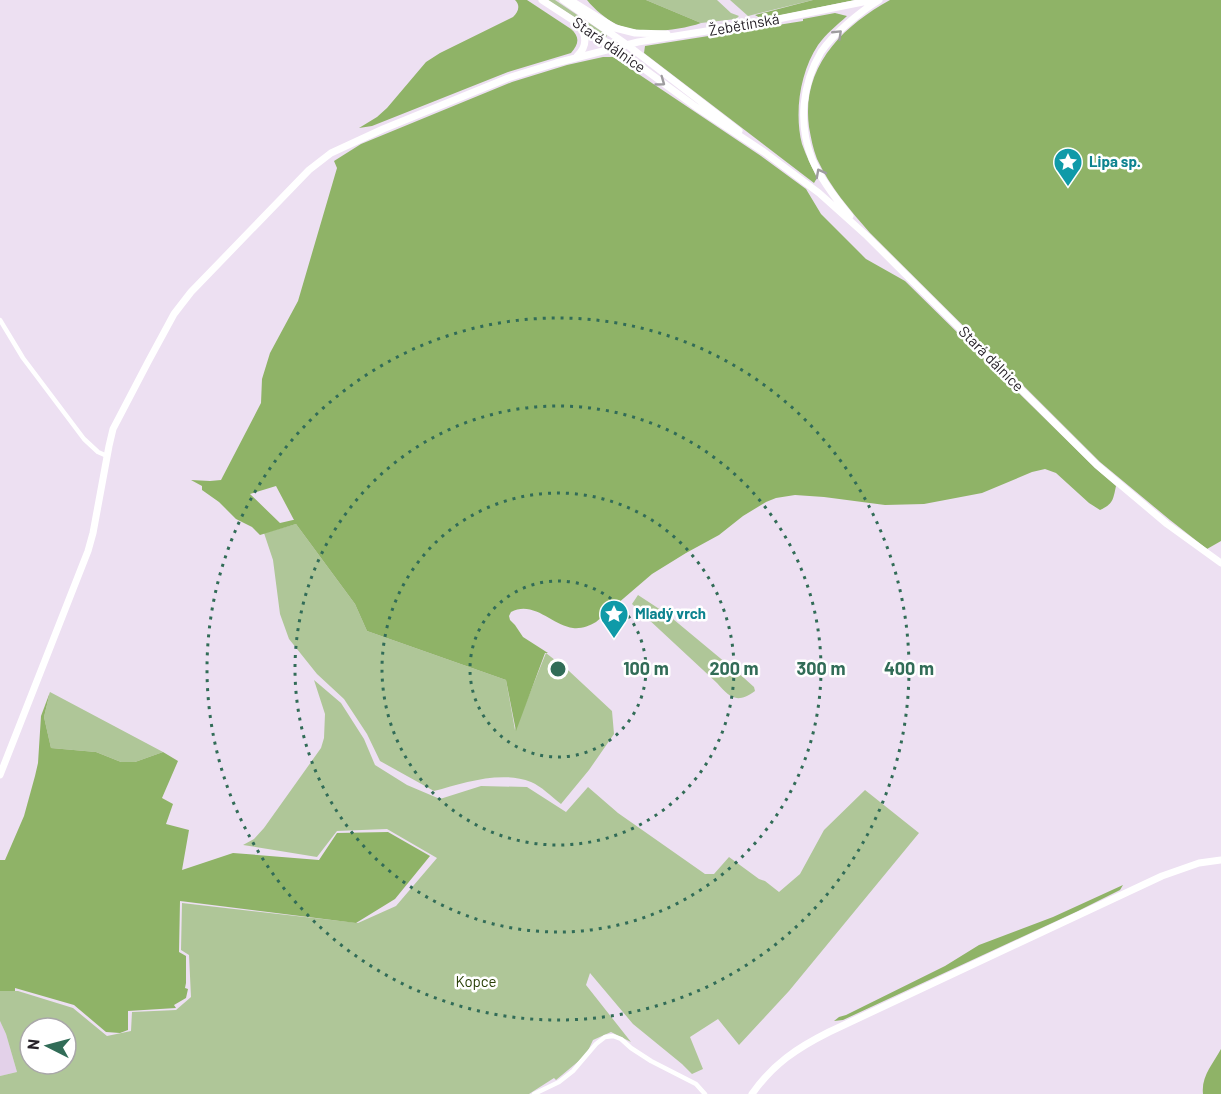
<svg xmlns="http://www.w3.org/2000/svg" width="1221" height="1094" font-family="Barlow,sans-serif">
  <style>
    .built { fill: #e3d1e9 }
    .green { fill: #afc698; fill-rule: evenodd }
    .forest { fill: #8fb367; fill-rule: evenodd }
    .lines { fill: none; stroke-linecap: round; stroke-linejoin: round }
    .street { stroke: #fff; stroke-width: 4.5 }
    .secondary { stroke: #fff; stroke-width: 7 }
    .oneway { stroke: #9e9c9f }
    .ring { fill: none; stroke: #316c57; stroke-width: 3; stroke-dasharray: 3 6 }
    .labels { text-anchor: middle; stroke-width: 5; stroke-linejoin: round; paint-order: stroke }
    .street-label { font-size: 15px; fill: #272229; stroke: #fff }
    .culture-label { font-size: 15px; font-weight: bold; fill: #0d838f; stroke: #fff; text-anchor: start }
    .park-label { font-size: 15px; fill: #2a4108; stroke: #fff }
    .centre { fill: #316c57; stroke: #fff; stroke-width: 3 }
    .ring-label { font-size: 18px; text-anchor: middle; font-weight: bold; fill: #316c57; stroke: #fff; stroke-width: 5; stroke-linejoin: round; paint-order: stroke }
  </style>
  <rect width="100%" height="100%" fill="#ede0f2"/>
  <!-- built -->
  <path class="built" d="M0,1021L6,1034L17,1072L0,1076Z"/>
  <!-- green -->
  <path class="green" d="M547,0H555L607,35V36L606,37Z
    M646,0H717L731,13L739,16L736,19L701,23Z
    M730,0H813L748,16Z
    M296,524L355,604L367,631L506,680L515,730L546,653L569,671L612,711L614,734L589,770L561,804C552,797 541,786 531,782C501,770 463,783 434,791L380,761L367,734L344,699L317,674L289,639L280,614L273,560L264,533Z
    M638,595L667,614L744,678L754,687L755,691C737,704 730,698 717,683L632,604Z
    M314,680L341,703L364,739L375,765L407,785L440,799L481,786L527,787L566,812L588,787L618,813L705,874H714L729,857L759,879L765,881L779,892L800,874L824,830L865,790L919,833L789,991L739,1045L718,1019L690,1037L703,1069L692,1074L682,1064L633,1024L590,973L586,985L631,1042L611,1032L593,1040L586,1055L556,1080L554,1078L529,1094H0V1076L17,1072L6,1034L0,1021V991H18L73,1008L107,1036L131,1031L132,1012L176,1010L191,997L189,955L181,950L182,903L358,923L396,906L437,858L387,829L337,831L317,857L243,845L254,839L264,828L321,748L324,738L325,714ZM30,1028H66V1064H30Z
    M50,692L163,752L135,762H121L96,752L51,748L44,717Z"/>
  <!-- forest -->
  <path class="forest" d="M515,0H527L571,29C580,37 579,44 571,53L508,72L372,126L359,128L377,117L387,108L426,62L440,53L513,17C518,12 521,6 515,0Z
    M587,0H646L701,23C678,31 639,35 616,24C606,19 594,9 587,0Z
    M813,0H855L762,19L755,15Z
    M890,0H1221V541L1207,549L1170,520L1100,462L870,233C850,210 830,187 817,159C813,149 811,138 809,127C801,68 841,27 890,0Z
    M835,13L847,16C837,25 826,34 818,45C800,72 794,113 802,144C806,156 812,167 817,178L814,183L644,53L645,46L803,21V19Z
    M603,57H613L761,156L806,189L821,214L866,259L905,281L1095,468L1116,486C1113,500 1113,504 1100,510L1089,503L1056,473L1045,469L1032,472L982,493L924,504L885,505L824,497L795,495L776,498L766,502L743,516L719,535L686,553L652,574L596,622C589,626 581,629 573,628C553,626 534,600 511,612L509,616L510,620L515,625L523,637L548,653H545L516,731L506,680L367,631L355,604L296,524L260,535L252,527L236,519L219,502L202,490V486L191,480L210,481L221,480L261,403L262,379L270,353L298,301L337,168L334,161L361,144L512,82L567,65ZM276,486L294,520H293L280,523L250,494Z
    M50,692L44,717L51,748L96,752L121,762H135L163,752L178,761L162,798L173,804L166,824L189,830L182,870L233,853L319,860L337,833L388,832L430,856L395,899L356,923L180,901L179,952L186,956V983L185,988L188,989L186,998L174,1005L176,1008L128,1011V1030L120,1033L106,1032L74,1005L15,988V991H0V860H5L24,816L35,776L38,763L41,716Z
    M1123,885L1120,890L1078,911L843,1020L834,1021L839,1017L846,1015L945,966L979,945L1053,917Z
    M1221,1049V1094H1203C1201,1076 1213,1064 1221,1049Z"/>
  <g class="lines">
    <!-- street -->
    <path class="street" d="M0,320L23,358L84,439L98,452L107,456
      M534,1094L559,1082L573,1071L596,1044L605,1037L613,1036L621,1039L631,1048L651,1061L696,1084L705,1094"/>
    <!-- secondary -->
    <path class="secondary" d="M542,0L614,47L696,107L764,152L819,193L867,236L1097,465L1167,524L1221,563
      M563,0L626,44L739,131
      M570,0L615,28L635,33L667,34
      M577,56C587,47 587,37 580,26
      M850,216C835,198 821,180 812,159C798,124 802,84 821,52C833,34 861,11 879,0
      M0,775L88,551L93,533L109,446L113,429L148,362L174,314L191,292L309,170L331,153L383,129L508,78L556,63L638,42L763,22L873,0
      M752,1094C773,1064 797,1048 829,1032L1162,876L1199,863L1221,860"/>
  </g>
  <!-- one-way arrows -->
  <defs><path id="oneway-chevron" d="M-2-3.5L2.5 0L-2 3.5" fill="none" stroke-width="1.6" stroke-linecap="round" stroke-linejoin="round" transform="scale(1.5)"/></defs>
  <g class="oneway">
    <use href="#oneway-chevron" transform="translate(838 34) rotate(-44)"/>
    <use href="#oneway-chevron" transform="translate(661 82) rotate(36)"/>
    <use href="#oneway-chevron" transform="translate(820 173) rotate(-118)"/>
  </g>
  <!-- distance rings -->
  <g class="ring">
    <circle cx="558" cy="669" r="88"/>
    <circle cx="558" cy="669" r="176"/>
    <circle cx="558" cy="669" r="263"/>
    <circle cx="558" cy="669" r="351"/>
  </g>
  <!-- icons -->
  <defs>
    <g id="sight-pin" transform="scale(1.5)"><path d="M0 17L-7.5 6A9.5 9.5 0 1 1 7.5 6Z" fill="#0f9aa8" stroke="#fff"/><path d="M0-6L1.8-2.2L6-1.7L2.9 1.2L3.7 5.4L0 3.3L-3.7 5.4L-2.9 1.2L-6-1.7L-1.8-2.2Z" fill="#fff"/></g>
  </defs>
  <g fill-rule="evenodd">
    <use href="#sight-pin" x="1068" y="162"/>
    <use href="#sight-pin" x="614" y="614"/>
  </g>
  <g class="labels">
    <!-- street labels -->
    <g class="street-label">
      <text transform="translate(744 25) rotate(-10)" y="5">Žebětínská</text>
      <text transform="translate(609 45) rotate(35)" y="5">Stará dálnice</text>
      <text transform="translate(991 359) rotate(45)" y="5">Stará dálnice</text>
    </g>
    <!-- culture labels -->
    <g class="culture-label">
      <text x="1089" y="167">Lipa sp.</text>
      <text x="635" y="619">Mladý vrch</text>
    </g>
    <!-- park labels -->
    <g class="park-label">
      <text x="476" y="987">Kopce</text>
    </g>
  </g>
  <circle cx="558" cy="669" r="9" class="centre"/>
  <g class="ring-label">
    <text x="646" y="675">100 m</text>
    <text x="734" y="675">200 m</text>
    <text x="821" y="675">300 m</text>
    <text x="909" y="675">400 m</text>
  </g>
  <!-- north arrow -->
  <g transform="translate(48 1046) rotate(276)"><circle r="28" fill="#ffffff" stroke="#a9a7a9" stroke-width="1.5"/>
  <path d="M0-4.5L10 22L0 15L-10 22Z" fill="#316c57"/>
  <text y="-9" font-size="16" font-weight="bold" text-anchor="middle" fill="#272229">N</text>
  </g>
</svg>
